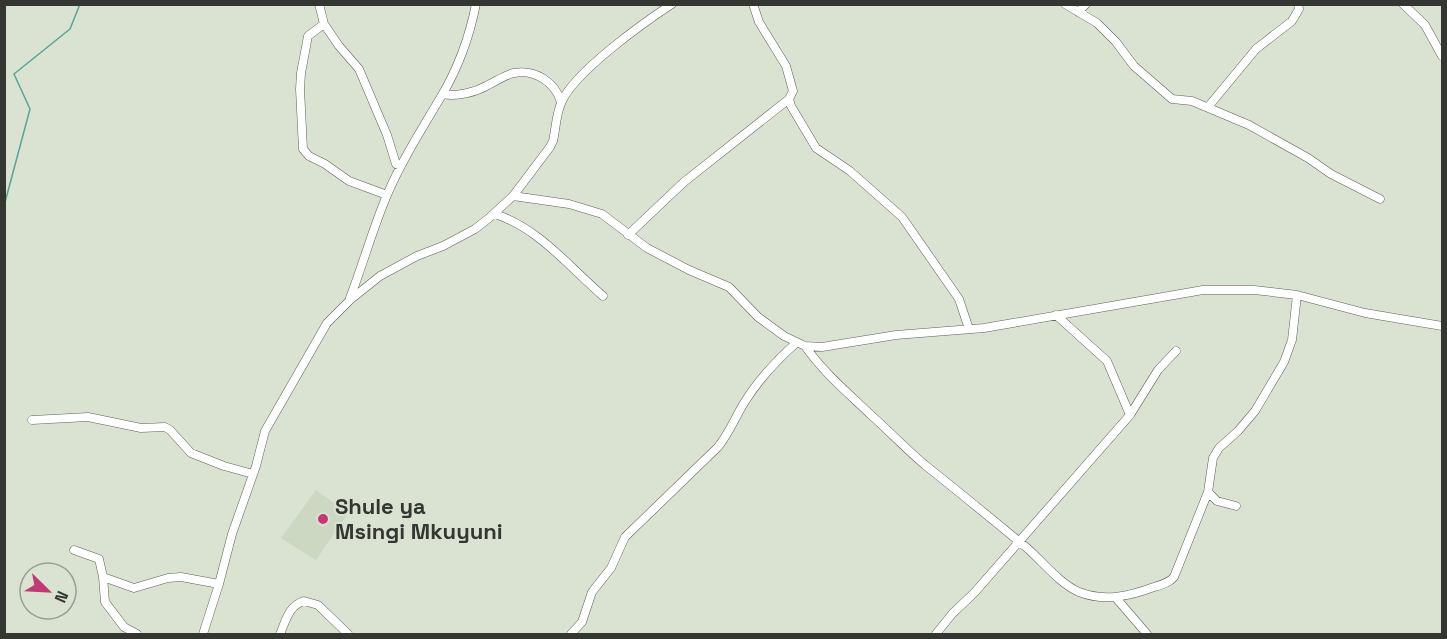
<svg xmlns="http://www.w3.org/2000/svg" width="1447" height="639" font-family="'Space Grotesk',sans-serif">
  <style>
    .built { fill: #ccd8c1 }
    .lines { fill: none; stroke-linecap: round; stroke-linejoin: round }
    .stream { stroke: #57a497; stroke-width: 1.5 }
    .minor-casing { stroke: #5b6254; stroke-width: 9 }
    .minor { stroke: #fff; stroke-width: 8 }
    .poi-dot { fill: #c23a75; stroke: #dae2d2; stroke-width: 2 }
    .labels { text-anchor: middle; stroke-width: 4.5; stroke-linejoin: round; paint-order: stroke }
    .poi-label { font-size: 22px; font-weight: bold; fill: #343731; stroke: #dae2d2; text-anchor: start }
  </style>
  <rect width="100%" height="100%" fill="#dae2d2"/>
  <!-- built -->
  <path class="built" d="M316,490L348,513L316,560L281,538Z"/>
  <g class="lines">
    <!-- stream -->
    <path class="stream" d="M4,206L30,109L14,74L70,29L80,4"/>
    <!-- minor casing -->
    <g class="minor-casing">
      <path id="minor" d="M319,4L324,24L339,46L359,69L387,135L396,164L401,166
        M753,4L759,22L786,66L793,91L789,99L791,106L816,148L850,171L902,217L959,299L969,329
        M1065,4L1097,23L1116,42L1134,66L1172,99L1192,101L1249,125L1308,158L1331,174L1380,199
        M1403,4L1425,25L1442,56
        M1078,12L1086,4
        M324,24L308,36L301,73L300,89L303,149L309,156L325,164L349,181L387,195
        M443,94C457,97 476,92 488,85C497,81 504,75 514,73C535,69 555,82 561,102
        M1208,107L1256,49L1292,21L1299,9L1298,4
        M513,196L569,204L602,214L647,248L689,270L729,287L758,317L784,336L805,346L822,347L896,335L984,328L1203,290H1254L1297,295L1365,313L1442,326
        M495,214C540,229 568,266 603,296
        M628,235L684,182L789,99
        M350,298C363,264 373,228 387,195C402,160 423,127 442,95C458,68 470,34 476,4
        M1056,315L1107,361L1130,415
        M805,346C823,372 848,393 871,415C889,431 906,449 925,465C959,492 993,520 1027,548C1042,561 1060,584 1079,592C1104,602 1130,596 1154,587C1161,585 1169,583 1174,577L1208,492L1213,458L1219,448L1238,431L1255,411L1284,362L1292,340L1297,295
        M32,420L88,417L141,428L165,427L170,430L191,453L224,466L253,474
        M1208,492L1217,501L1236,506
        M74,550L99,559L103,577L134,588L168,578L181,577L219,584
        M103,577L105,602L124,627L137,634
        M1116,598L1147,634
        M203,634L219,584L232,534L256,466L265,431L327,323L350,300L380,276L417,256L443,246L475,229L489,218L513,196L550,147L553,141C556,128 556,113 562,101C576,71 643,23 672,4
        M280,634C286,621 288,606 304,601L318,605L348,634
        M571,634L582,622L592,592L611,568L625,537L718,447C729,433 735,418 744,403C758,380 776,361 796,343
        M936,634L952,614L975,592L1130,415L1158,370L1176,351"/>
    </g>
    <!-- minor -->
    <use href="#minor" class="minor"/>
  </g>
  <!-- markers -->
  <circle class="poi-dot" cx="323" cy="519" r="6"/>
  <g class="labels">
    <!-- poi labels -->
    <g class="poi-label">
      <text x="335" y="514">Shule ya<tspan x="335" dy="25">Msingi Mkuyuni</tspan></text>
    </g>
  </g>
  <!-- border -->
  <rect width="1447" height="639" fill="none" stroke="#343731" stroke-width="12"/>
  <!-- north arrow -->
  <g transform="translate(48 591) rotate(114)"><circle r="28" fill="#dae2d2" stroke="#989e92" stroke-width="1.5"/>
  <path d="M0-4.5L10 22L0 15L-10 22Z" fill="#c23a75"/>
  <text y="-9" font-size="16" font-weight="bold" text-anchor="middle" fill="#343731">N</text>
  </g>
</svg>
